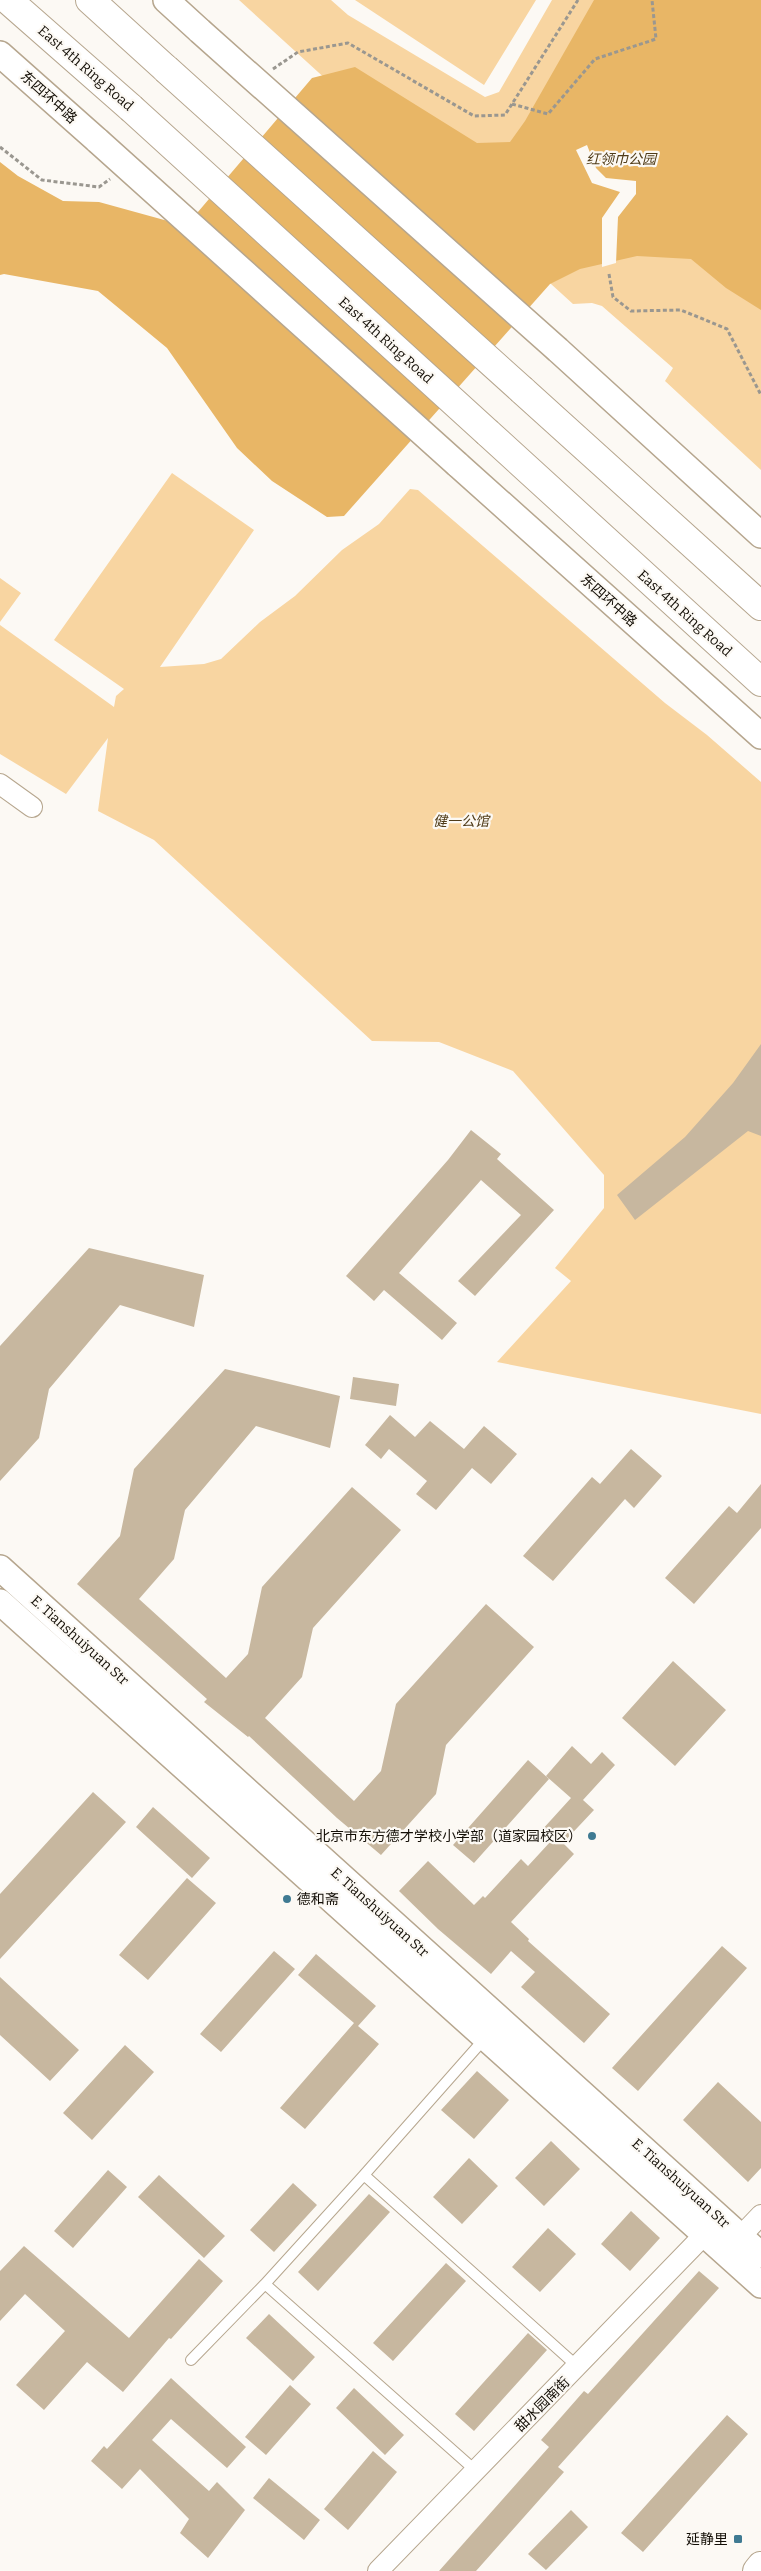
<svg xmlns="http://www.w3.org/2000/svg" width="761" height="2571" font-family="Bitter,'Noto Sans SC',serif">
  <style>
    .green { fill: #f8d5a1 }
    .water { fill: #e8b666 }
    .pier { fill: #fcf9f4 }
    .building { fill: #c7b79f }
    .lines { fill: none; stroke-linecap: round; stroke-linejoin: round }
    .service-casing { stroke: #b6a68e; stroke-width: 12 }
    .minor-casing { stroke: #b6a68e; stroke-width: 22 }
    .tertiary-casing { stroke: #b6a68e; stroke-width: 28 }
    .primary-casing { stroke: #b6a68e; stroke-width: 30 }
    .trunk-casing { stroke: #b6a68e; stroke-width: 30 }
    .path { stroke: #9a9790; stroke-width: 3; stroke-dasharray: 4 2.5; stroke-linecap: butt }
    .service { stroke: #fff; stroke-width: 10 }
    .minor { stroke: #fff; stroke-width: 20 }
    .tertiary { stroke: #fff; stroke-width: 25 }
    .primary { stroke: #fff; stroke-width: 28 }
    .trunk { stroke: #fff; stroke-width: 28 }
    .tertiary-bridge-casing { stroke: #b6a68e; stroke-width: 28; stroke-linecap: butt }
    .trunk-bridge-casing { stroke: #b6a68e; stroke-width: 30; stroke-linecap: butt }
    .tertiary-bridge { stroke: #fff; stroke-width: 25 }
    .trunk-bridge { stroke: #fff; stroke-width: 28 }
    .poi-dot { fill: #3f7a92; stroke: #fcf9f4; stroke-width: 2 }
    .labels { text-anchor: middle; stroke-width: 4.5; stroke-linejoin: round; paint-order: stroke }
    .street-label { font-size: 14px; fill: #130e06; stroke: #fcf9f4 }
    .park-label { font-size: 14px; font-style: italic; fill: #503c19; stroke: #fcf9f4 }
    .poi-label { font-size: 14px; fill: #130e06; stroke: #fcf9f4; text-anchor: end }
  </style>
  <rect width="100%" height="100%" fill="#fcf9f4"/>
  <!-- green -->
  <path class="green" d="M239,0H331L348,15L485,97L499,92L552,0H761V470L665,381L673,368L602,306L592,303L573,304Z
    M355,0H536L484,85Z
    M172,473L254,530L160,667L204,664L221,659L260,622L295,596L342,550L379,524L410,489L418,490L665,703L707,735L761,782V1414L497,1362L571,1281L555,1268L604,1208V1175L513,1071L439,1042L372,1041L154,840L98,811L108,738L66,794L0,754V625L114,707L116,696L124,689L54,640Z
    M0,578L21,593L0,622Z"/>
  <!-- water -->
  <path class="water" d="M594,0H761V310L726,288L691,259L637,256L580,269L550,284L344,516L327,517L272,481L237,448L167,348L98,291L4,274L0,275V162L18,176L63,201L99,202L186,226L312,78L355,67L477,143L510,142L525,121Z"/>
  <!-- pier -->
  <path class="pier" d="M587,145L596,168L606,178L636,181V194L618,217L616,263L602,267V218L620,192L592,183L576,150Z"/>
  <!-- building -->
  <path class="building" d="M761,1044V1136L748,1131L635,1220L617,1195L685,1137L733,1083Z
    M471,1130L501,1154L497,1159L554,1210L475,1296L458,1281L521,1215L481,1180L406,1265L399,1273L457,1323L442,1340L384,1290L374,1301L346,1276L448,1160Z
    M89,1248L204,1275L194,1327L120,1305L49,1389L39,1438L0,1481V1346Z
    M225,1369L340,1396L330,1448L256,1426L185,1510L174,1559L139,1599L226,1678L248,1654L262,1587L352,1487L401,1530L313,1628L302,1677L265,1718L354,1801L381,1771L396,1704L486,1604L534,1647L446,1745L436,1794L381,1855L337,1818L249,1736L248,1737L204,1702L207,1699L77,1584L120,1536L134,1469Z
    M353,1377L399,1384L396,1406L350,1399Z
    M390,1415L415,1437L430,1421L464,1449L484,1426L517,1454L491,1484L472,1468L436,1510L416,1494L427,1481L389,1449L381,1459L365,1445Z
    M631,1449L662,1476L634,1508L625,1499L553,1581L523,1556L592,1477L600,1484Z
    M761,1484V1528L694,1604L665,1578L729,1506L737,1513Z
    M673,1661L726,1710L675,1766L622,1718Z
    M572,1746L591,1764L602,1752L615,1765L583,1800L594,1810L563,1843L574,1854L511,1922L529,1939L528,1941L610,2014L584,2043L521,1987L535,1972L511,1951L491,1974L438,1929L399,1891L428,1861L474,1905L483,1896L485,1898L521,1859L528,1866L551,1841L541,1831L571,1798L546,1776Z
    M528,1760L549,1779L474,1863L453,1845Z
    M93,1792L126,1822L0,1959V1894Z
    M153,1807L210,1858L192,1878L136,1827Z
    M187,1878L216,1903L148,1980L119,1955Z
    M722,1946L747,1968L638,2091L612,2068Z
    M274,1951L295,1969L221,2052L200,2034Z
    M316,1954L376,2006L358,2026L379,2044L305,2129L280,2108L354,2023L298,1975Z
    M0,1977L79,2050L50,2081L0,2035Z
    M125,2045L154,2072L92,2140L63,2113Z
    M477,2071L509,2100L474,2139L441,2110Z
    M718,2082L761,2122V2168L748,2182L683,2120Z
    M551,2141L580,2169L544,2206L515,2178Z
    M469,2158L498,2186L462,2224L433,2197Z
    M108,2170L127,2187L73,2248L54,2231Z
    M159,2175L225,2236L204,2258L138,2197Z
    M293,2183L317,2205L274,2252L250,2230Z
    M369,2194L390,2212L318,2291L298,2272Z
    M631,2211L660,2238L630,2271L601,2244Z
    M548,2228L576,2254L540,2292L512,2267Z
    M24,2246L129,2338L199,2259L223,2281L171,2339L169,2338L123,2392L87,2362L44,2410L16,2385L65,2331L25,2294L0,2321V2271Z
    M446,2263L466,2281L393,2361L373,2343Z
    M699,2271L719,2288L558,2467L564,2472L476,2571H439L549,2447L541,2440L584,2391L588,2394Z
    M269,2314L315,2357L293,2381L246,2338Z
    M528,2333L547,2350L474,2431L455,2414Z
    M171,2378L246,2447L227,2468L171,2419L152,2440L209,2491L217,2482L245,2510L208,2558L180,2533L189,2519L140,2469L122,2489L91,2461L104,2446L107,2449Z
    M290,2385L311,2404L266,2455L245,2437Z
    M354,2388L404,2435L385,2455L336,2408Z
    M727,2415L748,2434L643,2552L621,2533Z
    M373,2451L397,2472L348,2530L324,2509Z
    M269,2478L320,2520L304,2540L253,2498Z
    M571,2510L588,2527L546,2570L528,2554Z"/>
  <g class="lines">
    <!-- service casing -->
    <g class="service-casing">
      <path id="service" d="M486,2037L364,2175L578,2367
        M265,2284L364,2175
        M191,2360L265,2284L476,2471"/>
    </g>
    <!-- minor casing -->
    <g class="minor-casing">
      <path id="minor" d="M0,784L32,807
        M740,2237L761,2215
        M378,2571L704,2235"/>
    </g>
    <!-- tertiary casing -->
    <g class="tertiary-casing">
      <path id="tertiary" d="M166,0L200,31
        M0,54L98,141
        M558,350L761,535
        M457,464L761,736
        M0,1568L761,2255
        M0,1602L761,2285"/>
    </g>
    <!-- primary casing -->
    <g class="primary-casing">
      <path id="primary" d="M757,2571L761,2566"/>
    </g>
    <!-- trunk casing -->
    <g class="trunk-casing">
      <path id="trunk" d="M8,0L131,108
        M90,0L166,69
        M522,390L761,606
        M488,433L761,682"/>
    </g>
    <!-- path -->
    <path class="path" d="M273,69L298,52L348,43L474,116L505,115L578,0
      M512,104L548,114L595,59L656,39L652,0
      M0,147L42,180L99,187L110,179
      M609,274L613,297L631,311L681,310L727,329L761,395"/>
    <!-- service -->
    <use href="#service" class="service"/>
    <!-- minor -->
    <use href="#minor" class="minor"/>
    <!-- tertiary -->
    <use href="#tertiary" class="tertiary"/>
    <!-- primary -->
    <use href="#primary" class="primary"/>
    <!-- trunk -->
    <use href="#trunk" class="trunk"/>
    <!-- tertiary-bridge casing -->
    <g class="tertiary-bridge-casing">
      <path id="tertiary-bridge" d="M200,31L558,350
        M98,141L457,464"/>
    </g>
    <!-- trunk-bridge casing -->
    <g class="trunk-bridge-casing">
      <path id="trunk-bridge" d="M166,69L522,390
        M131,108L488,433"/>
    </g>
    <!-- tertiary-bridge -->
    <use href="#tertiary-bridge" class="tertiary-bridge"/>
    <!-- trunk-bridge -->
    <use href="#trunk-bridge" class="trunk-bridge"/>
  </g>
  <!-- markers -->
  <g class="poi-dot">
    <circle cx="592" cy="1836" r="5"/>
    <circle cx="287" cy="1899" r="5"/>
    <rect x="733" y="2534" width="10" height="10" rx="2.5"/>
  </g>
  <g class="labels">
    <!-- street labels -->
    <g class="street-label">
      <text transform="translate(86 68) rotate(41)" y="5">East 4th Ring Road</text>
      <text transform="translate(49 97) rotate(42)" y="5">东四环中路</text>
      <text transform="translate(386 340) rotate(42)" y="5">East 4th Ring Road</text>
      <text transform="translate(609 600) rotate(42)" y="5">东四环中路</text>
      <text transform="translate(685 613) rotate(42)" y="5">East 4th Ring Road</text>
      <text transform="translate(80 1640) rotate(42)" y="5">E. Tianshuiyuan Str</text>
      <text transform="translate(380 1912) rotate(42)" y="5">E. Tianshuiyuan Str</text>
      <text transform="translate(681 2183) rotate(42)" y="5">E. Tianshuiyuan Str</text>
      <text transform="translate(542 2404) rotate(-45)" y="5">甜水园南街</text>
    </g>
    <!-- park labels -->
    <g class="park-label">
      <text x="621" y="164">红领巾公园</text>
      <text x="461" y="826">健一公馆</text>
    </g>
    <!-- poi labels -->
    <g class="poi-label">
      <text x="582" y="1841">北京市东方德才学校小学部（道家园校区）</text>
      <text x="297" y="1904" text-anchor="start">德和斋</text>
      <text x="728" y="2544">延静里</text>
    </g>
  </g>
</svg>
